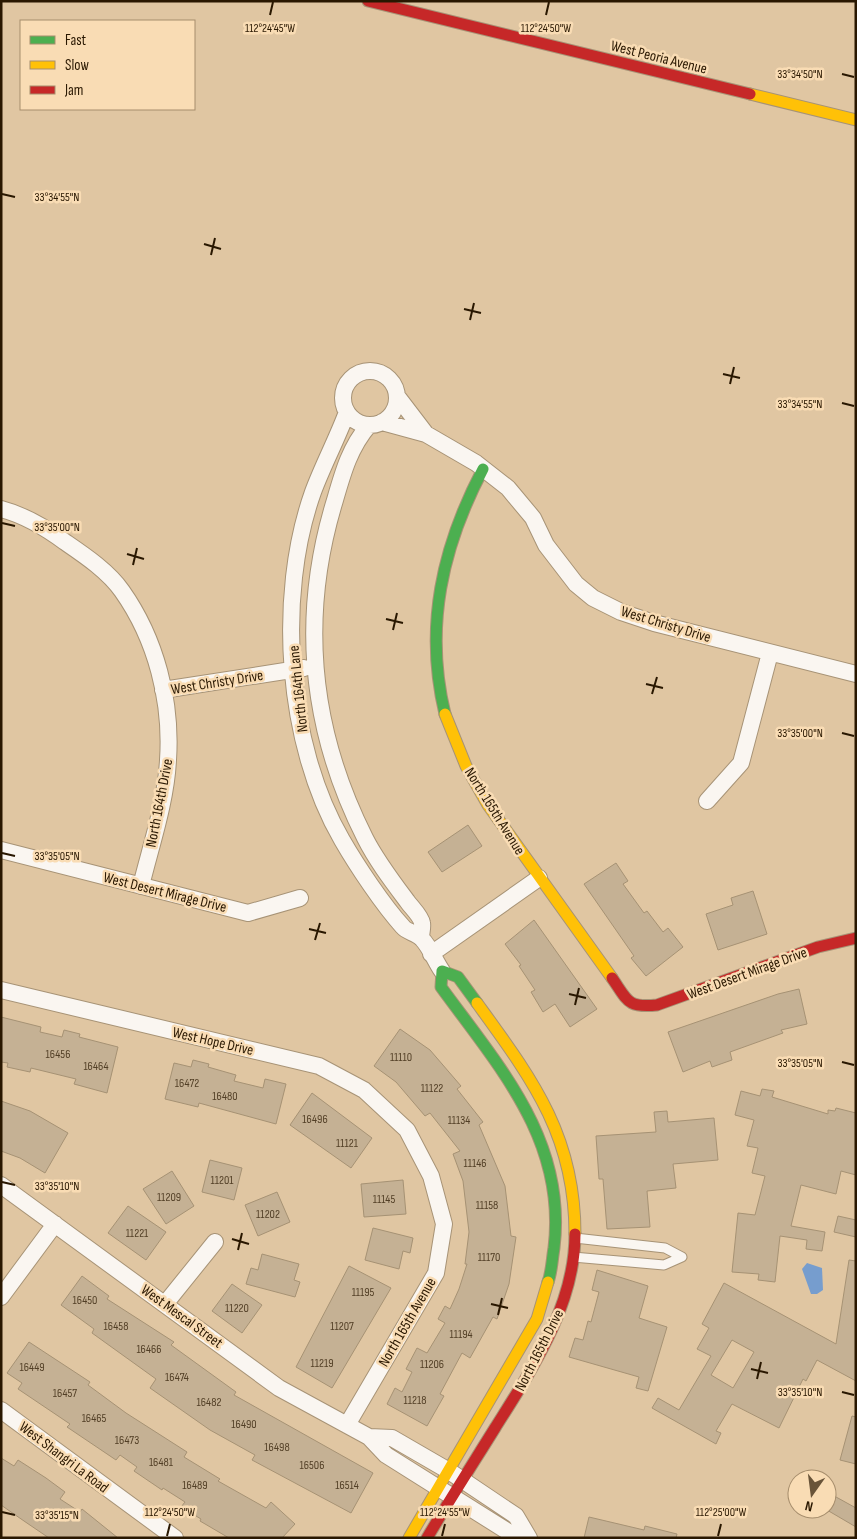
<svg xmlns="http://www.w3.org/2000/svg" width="857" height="1539" font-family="'Sofia Sans Condensed',sans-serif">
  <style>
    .water { fill: #769dce }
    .building { fill: #c5b194; stroke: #a69274; fill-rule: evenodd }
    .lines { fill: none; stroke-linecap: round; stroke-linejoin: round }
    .lane-casing { stroke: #a79376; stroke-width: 11 }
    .street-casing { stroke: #a79376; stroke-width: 18 }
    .fast-casing { stroke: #a79376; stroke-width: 13 }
    .slow-casing { stroke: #a79376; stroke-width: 13 }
    .jam-casing { stroke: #a79376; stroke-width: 13 }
    .lane { stroke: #faf6f1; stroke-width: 9 }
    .street { stroke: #faf6f1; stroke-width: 16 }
    .fast { stroke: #4caf50; stroke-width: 11 }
    .slow { stroke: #ffc107; stroke-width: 11 }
    .jam { stroke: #c62828; stroke-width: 11 }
    .ticks { fill: none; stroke: #291700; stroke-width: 2 }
    .labels { text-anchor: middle; stroke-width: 5; stroke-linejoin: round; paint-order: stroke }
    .number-label { font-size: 12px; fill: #523f26 }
    .street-label { font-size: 15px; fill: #291700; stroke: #f9dcb4 }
    .ticks-label { font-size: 12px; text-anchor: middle; fill: #291700; stroke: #f9dcb4; stroke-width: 5; stroke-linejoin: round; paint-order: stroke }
  </style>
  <rect width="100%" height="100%" fill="#e0c6a2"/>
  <!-- water -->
  <path class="water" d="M807,1263L822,1268L823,1290L817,1294H811L802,1269Z"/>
  <!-- building -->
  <path class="building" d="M468,825L482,846L442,872L428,852Z
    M616,863L628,881L623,884L644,913L647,911L663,932L668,928L683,947L646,976L631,958L634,956L584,884Z
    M753,891L767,934L718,950L706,914L733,905L731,898Z
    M534,920L597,1009L570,1027L555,1004L543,1012L531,992L535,990L519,966L521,965L505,944Z
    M799,989L807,1024L781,1030L783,1033L730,1052L732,1060L712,1067L710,1061L683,1072L668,1032L778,994Z
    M1,1017L41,1027L40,1032L62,1037L64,1030L80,1034L79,1037L118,1047L107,1093L74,1084L76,1079L31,1068L30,1072L7,1067L8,1063L1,1062Z
    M400,1029L430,1050L461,1086L457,1089L483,1122L479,1125L505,1186L511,1236L516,1237L509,1284L497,1319L493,1317L470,1358L462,1353L440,1394L444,1396L427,1426L387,1404L395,1388L402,1392L412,1372L406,1369L417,1348L427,1353L445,1323L438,1319L445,1306L450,1309L459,1289L467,1264H465L469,1232L463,1181L453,1154L460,1151L430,1113L425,1116L396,1082L374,1066Z
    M193,1060L209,1064L208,1067L236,1075L234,1081L263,1088L265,1079L286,1084L276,1124L199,1103L198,1107L165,1099L174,1063L191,1067Z
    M762,1089L774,1091L772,1097L828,1114V1110L835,1111L836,1108L856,1113V1175L841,1171L836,1194L801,1185L791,1226L825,1232L822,1251L806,1249L807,1240L780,1236L775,1282L758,1280L759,1274L732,1272L738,1213L755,1215L765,1176L752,1173L758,1148L747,1146L754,1120L735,1115L741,1091L760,1096Z
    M312,1093L372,1138L351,1168L290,1125Z
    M1,1101L30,1111L68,1133L45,1173L20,1158L1,1151Z
    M667,1111L668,1122L714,1118L718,1160L673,1164L676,1188L647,1191L650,1227L607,1229L603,1179H599L596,1136L656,1132L654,1112Z
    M210,1160L242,1168L234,1200L202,1192Z
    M172,1171L194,1206L166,1224L143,1189Z
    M403,1180L406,1214L364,1217L361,1184Z
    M277,1192L290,1222L258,1236L245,1205Z
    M128,1206L166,1232L146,1260L108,1233Z
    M838,1216L856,1220V1237L834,1232Z
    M373,1228L413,1238L410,1253L403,1251L399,1269L365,1260Z
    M262,1254L299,1264L294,1280L300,1282L295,1297L246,1284L251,1268L258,1270Z
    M849,1260L856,1261V1381L817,1360L806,1381L803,1379L779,1428L732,1404L716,1431L721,1433L716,1444L652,1408L658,1398L679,1410L711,1356L697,1349L709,1328L702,1324L724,1283L836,1344ZM732,1340L754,1352L733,1388L711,1375Z
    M349,1266L391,1288L332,1388L296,1367Z
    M597,1270L648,1286L639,1318L667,1327L648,1391L636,1388L639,1377L569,1357L575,1338L583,1340L588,1321L591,1322L599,1292L592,1290Z
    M82,1276L109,1296L107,1299L174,1342L171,1345L236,1392L234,1395L373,1473L351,1513L252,1460L255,1455L210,1430L150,1388L156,1379L92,1333L94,1329L61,1305Z
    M232,1284L262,1305L242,1333L212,1311Z
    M29,1342L90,1382L88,1385L126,1413L187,1452L184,1457L220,1479L218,1481L266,1508L271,1502L295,1524L282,1538H229L200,1521L201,1519L181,1507L185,1502L163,1488L162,1490L134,1471L137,1467L120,1455L116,1460L67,1427L70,1424L18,1389L22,1383L7,1373Z
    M852,1416L856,1417V1464L840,1460Z
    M1,1458L14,1466L18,1460L46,1478L65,1492L60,1499L80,1512L82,1509L118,1538H49L24,1521L1,1505Z
    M827,1492L856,1508V1527L827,1510Z
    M589,1517L644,1530L645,1526L677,1534L676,1538H584Z"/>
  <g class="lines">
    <!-- lane casing -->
    <g class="lane-casing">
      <path id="lane" d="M575,1238L665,1248L682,1257
        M573,1257L664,1265L682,1257"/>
    </g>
    <!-- street casing -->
    <g class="street-casing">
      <path id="street" d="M343 398a27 27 0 1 1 54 0a27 27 0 1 1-54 0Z
        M397,396L426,434
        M347,412C337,439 323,465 313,492C276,596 286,744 342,840C357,866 383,905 403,927C407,932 417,933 422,939C430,947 435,961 442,971
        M382,422L426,434L476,463L508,488L533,518L546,545L576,584L593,598L621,612L654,623L856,674
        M369,425C350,447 343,472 335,500C299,617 310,729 365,838C376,860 392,881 407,901C411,907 421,916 422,923C423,927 421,933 421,938
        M1,509C24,515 46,528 65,542C84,555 108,571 122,591C156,639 172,701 168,760C166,802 151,845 141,886
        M163,690L304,668
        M707,801L741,763L770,653
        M1,850L248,913L300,898
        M431,954L539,878
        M1,990L319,1066L364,1090L407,1130L431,1176L444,1224L436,1273L347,1425
        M1,1185L279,1388L369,1437L386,1455L510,1533L524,1531
        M1,1297L55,1224
        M165,1304L215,1242
        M1,1410L175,1538
        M369,1437L392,1438L449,1471L516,1516L529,1538"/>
    </g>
    <!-- fast casing -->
    <g class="fast-casing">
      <path id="fast" d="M445,714C424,627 442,547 483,469
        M477,1003L458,977L442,971L441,987C500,1068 567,1141 554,1248C552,1259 552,1271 548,1282"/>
    </g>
    <!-- slow casing -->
    <g class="slow-casing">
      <path id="slow" d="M750,94L856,120
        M445,714L466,766L488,805L612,978
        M477,1003C532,1079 575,1135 575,1234
        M409,1538L537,1319L548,1282"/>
    </g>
    <!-- jam casing -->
    <g class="jam-casing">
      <path id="jam" d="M368,1L750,94
        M612,978C628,1001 627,1008 657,1005L818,947L856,938
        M427,1538C449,1501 472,1465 495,1428C532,1369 575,1306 575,1234"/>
    </g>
    <!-- lane -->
    <use href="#lane" class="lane"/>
    <!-- street -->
    <use href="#street" class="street"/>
    <!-- fast -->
    <use href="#fast" class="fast"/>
    <!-- slow -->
    <use href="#slow" class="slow"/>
    <!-- jam -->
    <use href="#jam" class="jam"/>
  </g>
  <!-- ticks -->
  <path class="ticks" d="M270,15L273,2M546,15L549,2M842,74L854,77M2,194L15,197M204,244L221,249M211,255L215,238M464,309L481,313M470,320L474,303M723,374L740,378M730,384L734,367M842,403L854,406M2,523L15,526M127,554L144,559M133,565L137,548M386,619L403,623M393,630L397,613M646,684L663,688M652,694L657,677M842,733L854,736M2,853L15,856M309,929L326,933M315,940L320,923M569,994L586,998M575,1005L579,988M842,1062L854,1065M2,1182L15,1185M232,1239L249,1244M238,1250L242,1233M491,1304L508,1308M498,1315L502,1298M751,1369L768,1373M757,1379L761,1362M842,1392L854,1395M2,1512L15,1515M167,1536L170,1524M442,1536L445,1524M718,1536L721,1524"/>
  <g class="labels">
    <!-- number labels -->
    <g class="number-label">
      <text x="58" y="1058">16456</text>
      <text x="401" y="1061">11110</text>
      <text x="96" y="1070">16464</text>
      <text x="187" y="1087">16472</text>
      <text x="432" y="1092">11122</text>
      <text x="225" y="1100">16480</text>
      <text x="315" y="1123">16496</text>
      <text x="459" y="1124">11134</text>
      <text x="347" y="1147">11121</text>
      <text x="475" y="1167">11146</text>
      <text x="222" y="1184">11201</text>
      <text x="169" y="1201">11209</text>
      <text x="384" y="1203">11145</text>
      <text x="487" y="1209">11158</text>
      <text x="268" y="1218">11202</text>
      <text x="137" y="1237">11221</text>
      <text x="489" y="1261">11170</text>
      <text x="363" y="1296">11195</text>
      <text x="85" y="1304">16450</text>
      <text x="237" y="1312">11220</text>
      <text x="116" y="1330">16458</text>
      <text x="342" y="1330">11207</text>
      <text x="461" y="1338">11194</text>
      <text x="149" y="1353">16466</text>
      <text x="322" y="1367">11219</text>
      <text x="432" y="1368">11206</text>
      <text x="32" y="1371">16449</text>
      <text x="177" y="1381">16474</text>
      <text x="65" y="1397">16457</text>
      <text x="415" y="1404">11218</text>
      <text x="209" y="1406">16482</text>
      <text x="94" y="1422">16465</text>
      <text x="244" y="1428">16490</text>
      <text x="127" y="1444">16473</text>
      <text x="277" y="1451">16498</text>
      <text x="161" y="1466">16481</text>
      <text x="312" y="1469">16506</text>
      <text x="195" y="1489">16489</text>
      <text x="347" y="1489">16514</text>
    </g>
    <!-- street labels -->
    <g class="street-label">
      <text transform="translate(659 57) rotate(14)" y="5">West Peoria Avenue</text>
      <text transform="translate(666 624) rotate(17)" y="5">West Christy Drive</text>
      <text transform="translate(217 682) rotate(-9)" y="5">West Christy Drive</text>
      <text transform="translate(298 689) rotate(-96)" y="5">North 164th Lane</text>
      <text transform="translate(159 803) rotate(-79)" y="5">North 164th Drive</text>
      <text transform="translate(495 811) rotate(58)" y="5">North 165th Avenue</text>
      <text transform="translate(165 892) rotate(14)" y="5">West Desert Mirage Drive</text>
      <text transform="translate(747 973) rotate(-20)" y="5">West Desert Mirage Drive</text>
      <text transform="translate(213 1041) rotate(13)" y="5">West Hope Drive</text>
      <text transform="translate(182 1316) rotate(36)" y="5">West Mescal Street</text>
      <text transform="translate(407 1322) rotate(-60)" y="5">North 165th Avenue</text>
      <text transform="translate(539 1350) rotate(-63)" y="5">North 165th Drive</text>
      <text transform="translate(64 1457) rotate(37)" y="5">West Shangri La Road</text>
    </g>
  </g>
  <g class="ticks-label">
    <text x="270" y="32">112°24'45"W</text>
    <text x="546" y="32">112°24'50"W</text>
    <text x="800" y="78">33°34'50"N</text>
    <text x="57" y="201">33°34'55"N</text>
    <text x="800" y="408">33°34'55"N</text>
    <text x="57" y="531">33°35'00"N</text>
    <text x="800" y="737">33°35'00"N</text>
    <text x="57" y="860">33°35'05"N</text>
    <text x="800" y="1067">33°35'05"N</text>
    <text x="57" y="1190">33°35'10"N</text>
    <text x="800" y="1396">33°35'10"N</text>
    <text x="170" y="1516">112°24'50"W</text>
    <text x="445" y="1516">112°24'55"W</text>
    <text x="721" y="1516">112°25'00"W</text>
    <text x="57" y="1519">33°35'15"N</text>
  </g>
  <!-- border -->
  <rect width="857" height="1539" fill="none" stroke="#291700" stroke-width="5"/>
  <!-- legend -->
  <rect x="20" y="20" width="175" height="90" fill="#f9dcb4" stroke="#a68d6c"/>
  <rect x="30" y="36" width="25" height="8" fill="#4caf50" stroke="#a68d6c"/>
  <text x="65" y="45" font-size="15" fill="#291700">Fast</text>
  <rect x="30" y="61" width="25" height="8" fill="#ffc107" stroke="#a68d6c"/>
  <text x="65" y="70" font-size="15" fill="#291700">Slow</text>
  <rect x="30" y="86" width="25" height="8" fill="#c62828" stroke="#a68d6c"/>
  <text x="65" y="95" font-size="15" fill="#291700">Jam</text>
  <!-- north arrow -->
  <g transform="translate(812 1494) rotate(194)"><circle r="24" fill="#f9dcb4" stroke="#a68d6c"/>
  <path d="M0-4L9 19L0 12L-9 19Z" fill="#695439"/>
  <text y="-8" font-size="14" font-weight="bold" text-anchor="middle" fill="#291700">N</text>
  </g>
</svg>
